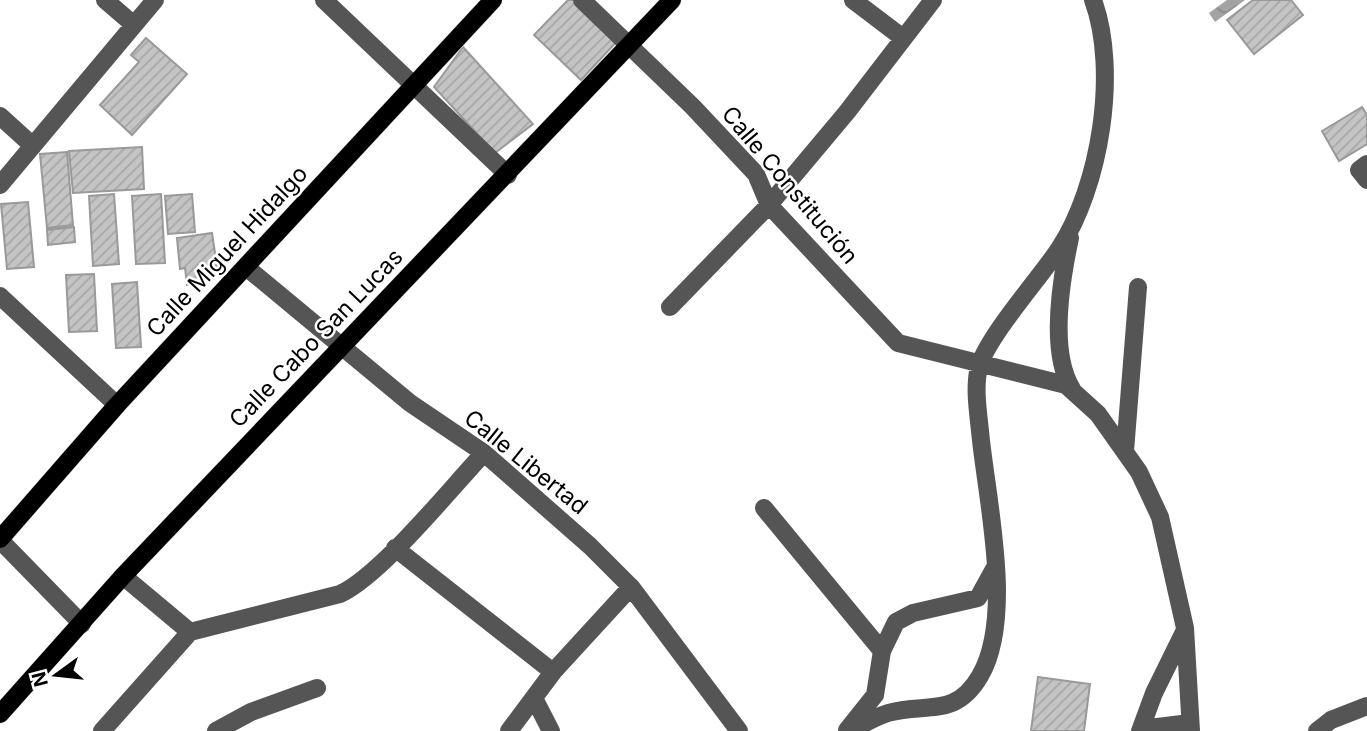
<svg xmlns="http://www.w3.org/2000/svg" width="1367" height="731" font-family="Inter,sans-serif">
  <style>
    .water { fill: url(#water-waves) }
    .building { fill: url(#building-hatch); stroke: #999; stroke-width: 2 }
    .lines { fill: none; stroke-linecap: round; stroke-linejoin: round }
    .major-casing { stroke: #dbdbdb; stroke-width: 19 }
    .minor { stroke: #555; stroke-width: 18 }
    .major { stroke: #000; stroke-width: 18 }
    .labels { text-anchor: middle; stroke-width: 5; stroke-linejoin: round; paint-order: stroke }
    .street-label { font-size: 23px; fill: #000; stroke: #fff }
  </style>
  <defs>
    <pattern id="water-waves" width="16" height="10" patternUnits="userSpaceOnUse" patternTransform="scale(1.75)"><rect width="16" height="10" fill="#a3a3a3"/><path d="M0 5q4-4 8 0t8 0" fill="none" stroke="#8b8b8b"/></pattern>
    <pattern id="building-hatch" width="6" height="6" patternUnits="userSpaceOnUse" patternTransform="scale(1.75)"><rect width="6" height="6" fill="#c4c4c4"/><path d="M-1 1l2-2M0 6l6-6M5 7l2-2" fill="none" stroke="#a7a7a7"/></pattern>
  </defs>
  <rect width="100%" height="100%" fill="#fff"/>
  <!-- water -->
  <path class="water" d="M1227,0H1245L1215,22L1209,13Z"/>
  <!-- building -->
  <path class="building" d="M568,0H579L619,39L581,80L534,35Z
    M1253,0H1291L1303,15L1254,54L1227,20Z
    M146,38L187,74L132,135L100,105L139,62L131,55Z
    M463,47L533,124L495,153L434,87Z
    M1362,107L1367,115V144L1339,161L1322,131Z
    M142,147L144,189L73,193L69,151Z
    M67,152L73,225L47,228L40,154Z
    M114,194L119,264L93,266L89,196Z
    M161,194L165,263L136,264L132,196Z
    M192,194L195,232L168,234L165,196Z
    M28,202L34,267L7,269L1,204Z
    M74,227L75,242L48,245L47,230Z
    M212,233L217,266H213L214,278L207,283L187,285L185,268L180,269L177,238Z
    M94,274L97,331L69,332L66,275Z
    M137,282L141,347L116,348L112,284Z
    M1038,677L1090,684L1084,731H1031Z"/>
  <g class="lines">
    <!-- major casing -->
    <g class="major-casing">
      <path id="major" d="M0,539L117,405L493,0
        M0,714L123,576L672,0"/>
    </g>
    <!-- minor -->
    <path class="minor" d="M105,0L134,25
      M324,0L508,175
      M582,0L693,107L756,174L769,205L898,343L1066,385L1098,414L1139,472L1160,517L1185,628L1191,731
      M853,0L903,38
      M0,116L33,146
      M1367,164L1359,170L1367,180
      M0,185L155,0
      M1070,238C1061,280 1049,352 1072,389
      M246,267L410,403L484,453L590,546L631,587L739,731
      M0,296L117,405
      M670,307L769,205L847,112L933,0
      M1125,451L1138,287
      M764,508L882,651
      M0,540L82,624
      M395,548L553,672
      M123,576L190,632L340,594C381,575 450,489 484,453
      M534,698L551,731
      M1141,729L1190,723
      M847,730L875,695L882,651L896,622L913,613L978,598L994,569
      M102,731L190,632
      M216,731L251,712L317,688
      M509,731L553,672L631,587
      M850,731C862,725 875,717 888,713C926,702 955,719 980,676C1015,616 986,497 980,431C978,411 974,387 979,367C987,337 1039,279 1059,249C1100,187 1119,71 1093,0
      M1140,731L1154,693L1184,632
      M1317,731L1331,720L1367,706"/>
    <!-- major -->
    <use href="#major" class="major"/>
  </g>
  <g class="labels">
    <!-- street labels -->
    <g class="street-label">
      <text transform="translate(790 185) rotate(50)" y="8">Calle Constitución</text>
      <text transform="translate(227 251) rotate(-47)" y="8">Calle Miguel Hidalgo</text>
      <text transform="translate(316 338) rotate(-46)" y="8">Calle Cabo San Lucas</text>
      <text transform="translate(526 462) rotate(39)" y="8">Calle Libertad</text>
    </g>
  </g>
  <!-- north arrow -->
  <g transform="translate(56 675) rotate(255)" stroke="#ffffff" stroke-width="5" paint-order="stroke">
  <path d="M0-5L12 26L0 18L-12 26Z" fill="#000000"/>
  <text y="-10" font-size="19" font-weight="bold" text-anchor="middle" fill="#000000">N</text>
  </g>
</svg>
